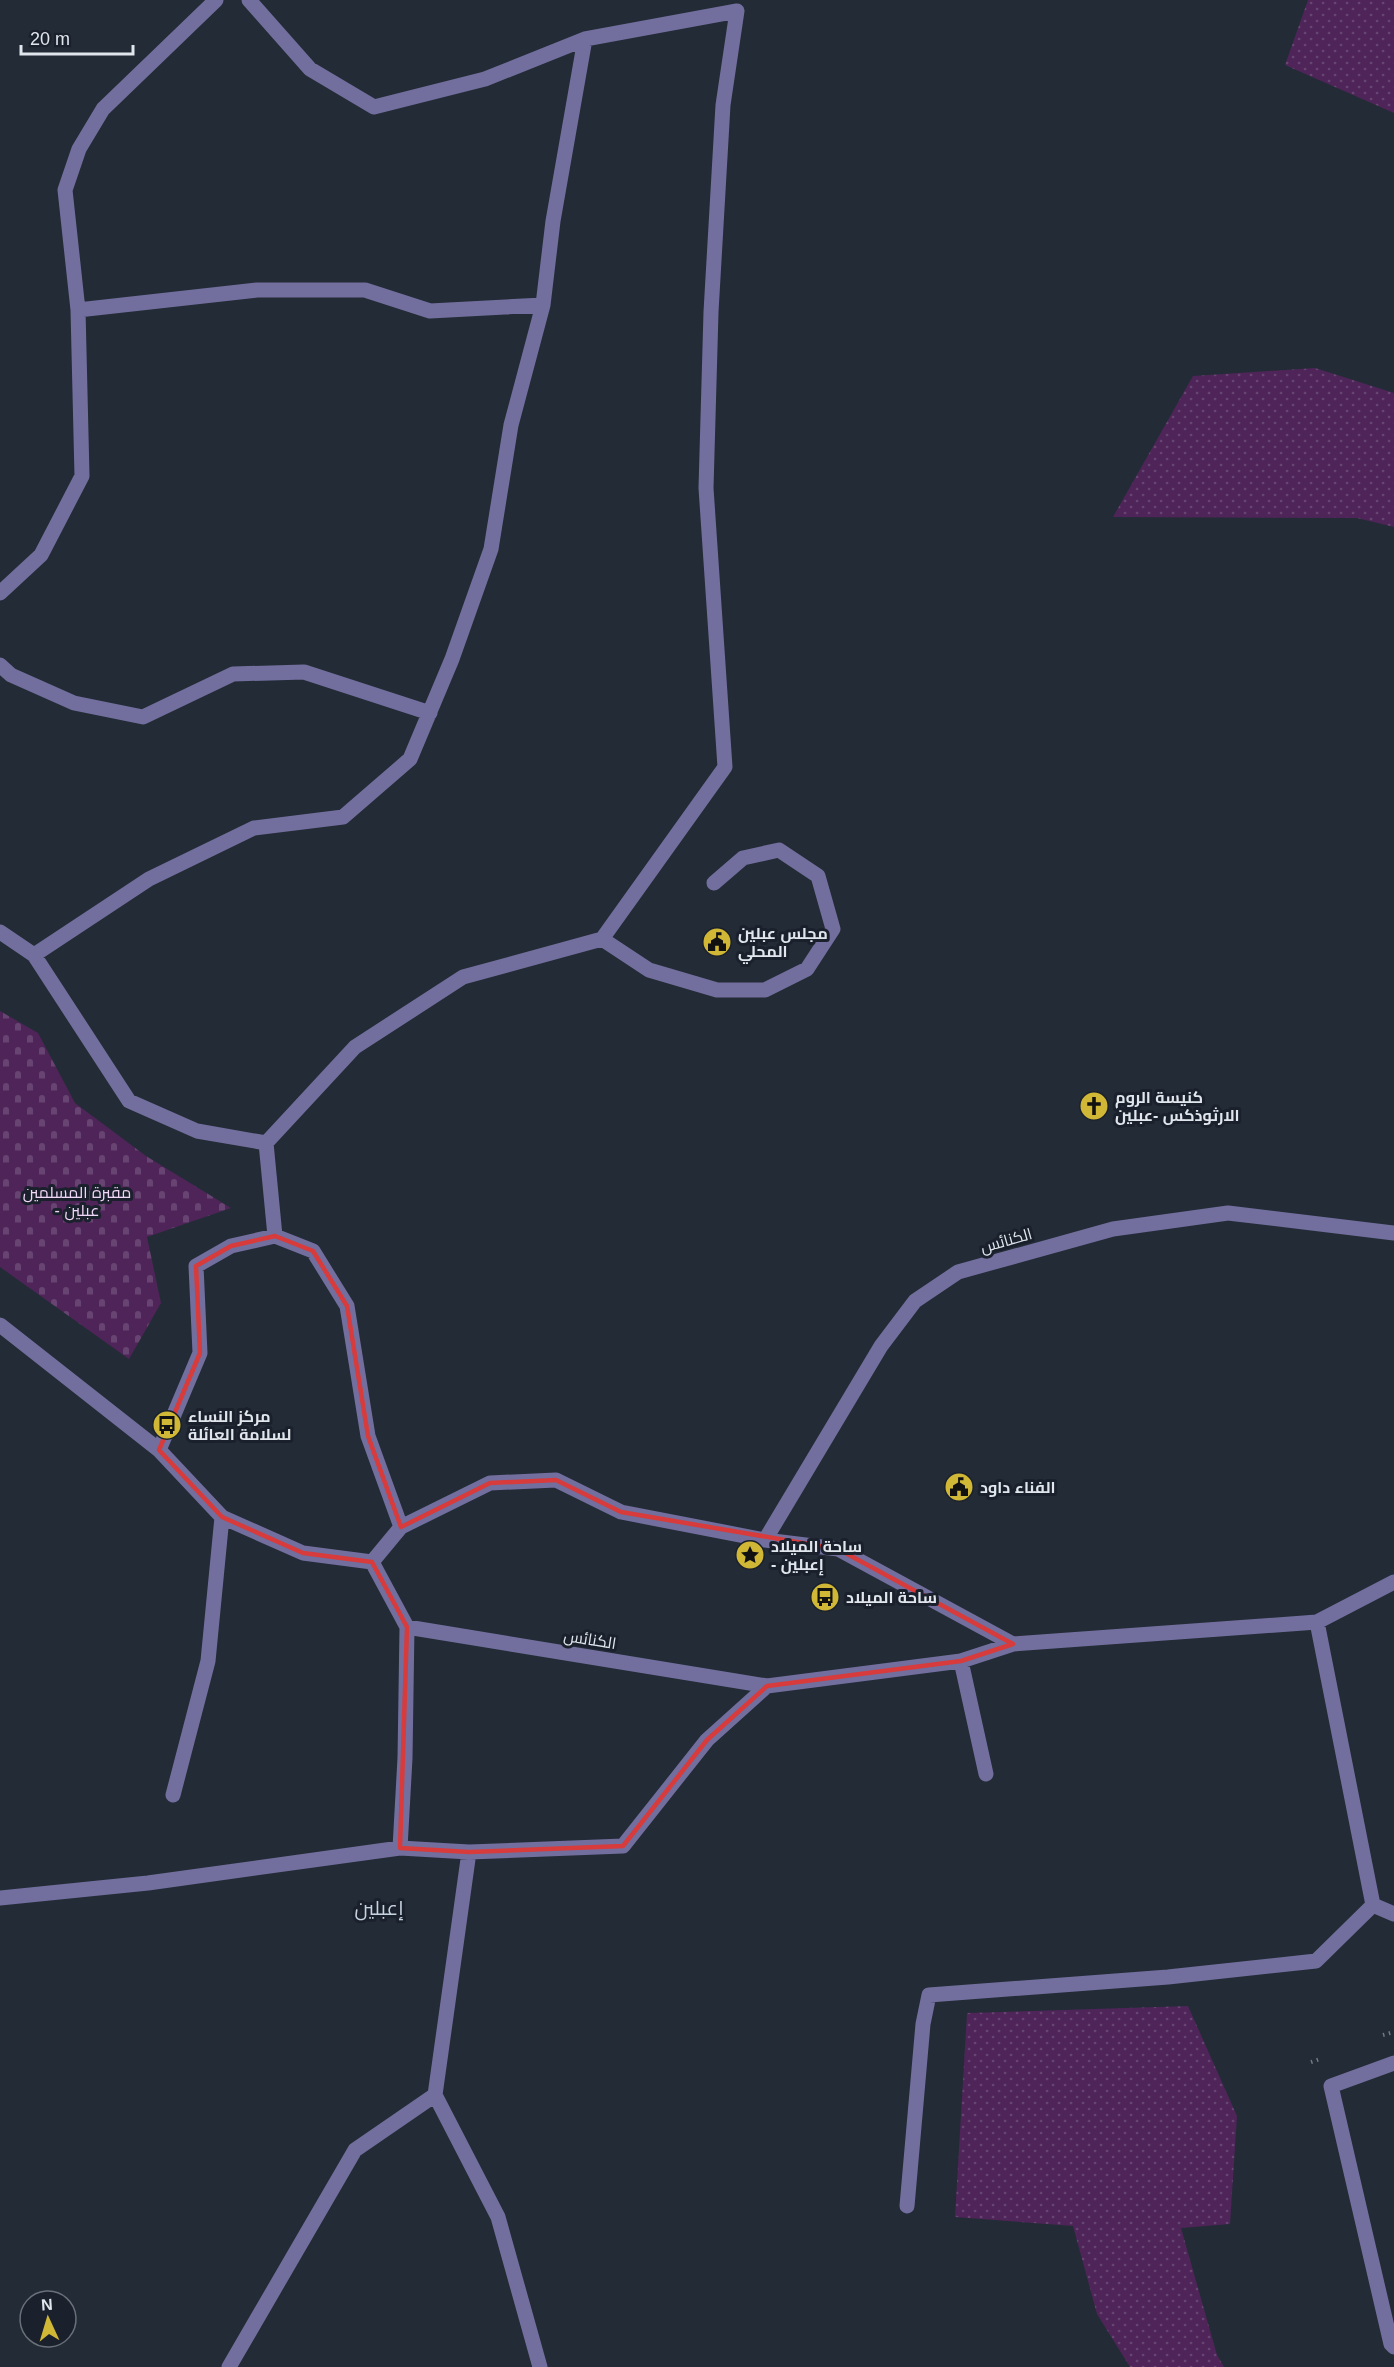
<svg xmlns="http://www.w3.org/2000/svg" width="1394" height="2367" font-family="Helvetica,Cairo,sans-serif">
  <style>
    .grass { fill: url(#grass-dots) }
    .cemetery { fill: url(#cemetery-stones) }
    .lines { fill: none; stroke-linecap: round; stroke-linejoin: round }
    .path { stroke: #727982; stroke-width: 4; stroke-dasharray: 1.5 4.5; stroke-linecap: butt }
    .minor { stroke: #726f9e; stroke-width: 15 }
    .marked { fill: none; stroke: #d73b3c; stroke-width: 4.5; stroke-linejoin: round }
    .labels { text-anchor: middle; stroke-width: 6; stroke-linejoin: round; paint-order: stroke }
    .poi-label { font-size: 16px; font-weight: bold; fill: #e1e6ed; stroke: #1a212c; text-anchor: start }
    .park-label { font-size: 16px; fill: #f0d6f7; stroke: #1a212c }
    .street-label { font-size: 16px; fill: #e1e6ed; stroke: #1a212c }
    .quarter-label { font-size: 20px; fill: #c8d3e1; stroke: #1a212c }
  </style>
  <defs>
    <pattern id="grass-dots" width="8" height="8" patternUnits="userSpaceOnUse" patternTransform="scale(1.5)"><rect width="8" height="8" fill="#4e2459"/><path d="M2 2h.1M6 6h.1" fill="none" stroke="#674471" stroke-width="1.8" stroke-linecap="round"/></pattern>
    <pattern id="cemetery-stones" width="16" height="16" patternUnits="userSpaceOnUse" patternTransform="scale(1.5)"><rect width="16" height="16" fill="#4e2459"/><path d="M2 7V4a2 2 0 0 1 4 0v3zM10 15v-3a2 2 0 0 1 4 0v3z" fill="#674471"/></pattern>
  </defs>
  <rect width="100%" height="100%" fill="#232b36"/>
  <!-- grass -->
  <path class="grass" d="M1308,0H1394V113L1285,65Z
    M1315,368L1394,393V527L1357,518L1113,517L1193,376Z
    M1188,2006L1237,2116L1230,2224L1181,2228L1217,2355L1224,2367H1130L1097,2314L1073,2226L955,2217L967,2013Z"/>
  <!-- cemetery -->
  <path class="cemetery" d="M0,1011L38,1033L75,1103L146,1156L231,1208L147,1237L161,1303L129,1359L0,1267Z"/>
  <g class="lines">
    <!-- path -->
    <path class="path" d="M1383,2035L1394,2032
      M1311,2062L1320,2059"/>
    <!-- minor -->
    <path class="minor" d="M249,0L310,69L374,107L485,79L585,39L737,11L723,105L711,312L706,488L725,767L602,939L463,977L355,1047L266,1143L275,1236L313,1251L347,1306L368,1436L401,1527
      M78,310L257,290H365L430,311L543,305
      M0,593L41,555L82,476L78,310L65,190L79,149L103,109L216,0
      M0,665L11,675L74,703L143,717L233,674L304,672L430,713
      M0,932L34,955L129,1101L197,1131L266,1143
      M602,939L649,970L717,990H765L807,969L833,929L818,876L779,850L743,858L714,883
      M34,955L149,879L254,828L343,817L410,759L452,659L491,549L511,425L543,305L553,221L585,39
      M0,1325L159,1450L222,1517L303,1553L372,1562
      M159,1450L200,1353L196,1266L231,1246L275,1236
      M765,1540L881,1346L915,1301L958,1272L1113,1229L1228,1213L1394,1233
      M372,1562L401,1527L490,1483L556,1480L621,1512L765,1540L838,1549L1013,1644L1317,1622L1394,1582
      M372,1562L407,1627L405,1758L400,1848
      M1317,1622L1373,1905L1394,1914
      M407,1627L767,1686
      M961,1661L986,1774
      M173,1795L208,1661L222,1517
      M469,1852L435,2095L498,2217L540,2367
      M0,1898L148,1883L400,1848L469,1852L623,1846L707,1740L767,1686L961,1661L1013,1644
      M1394,2063L1331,2086L1391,2344L1394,2347
      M907,2206L923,2024L929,1995L1168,1977L1316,1961L1373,1905
      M229,2367L355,2150L435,2095"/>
  </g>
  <!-- marked area -->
  <path class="marked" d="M275,1236L313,1251L347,1306L368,1436L401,1527L490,1483L556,1480L621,1512L838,1549L1013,1644L961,1661L767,1686L707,1740L623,1846L469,1852L400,1848L407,1627L372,1562L303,1553L222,1517L159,1450L200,1353L196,1266L231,1246Z"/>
  <!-- icons -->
  <defs>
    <g id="civic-disc" transform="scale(1.5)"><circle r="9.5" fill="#d1b736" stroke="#1a212c"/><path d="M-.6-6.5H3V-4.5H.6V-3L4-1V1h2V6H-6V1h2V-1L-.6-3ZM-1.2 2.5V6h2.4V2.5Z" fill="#111"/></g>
    <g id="church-disc" transform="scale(1.5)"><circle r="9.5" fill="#d1b736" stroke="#1a212c"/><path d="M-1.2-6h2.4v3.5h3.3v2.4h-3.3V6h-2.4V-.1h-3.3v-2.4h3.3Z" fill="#111"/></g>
    <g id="bus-disc" transform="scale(1.5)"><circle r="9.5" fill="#d1b736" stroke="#1a212c"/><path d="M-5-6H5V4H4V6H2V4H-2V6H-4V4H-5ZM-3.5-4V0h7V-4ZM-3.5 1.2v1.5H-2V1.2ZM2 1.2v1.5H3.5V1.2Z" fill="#111"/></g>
    <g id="sight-disc" transform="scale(1.5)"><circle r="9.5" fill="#d1b736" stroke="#1a212c"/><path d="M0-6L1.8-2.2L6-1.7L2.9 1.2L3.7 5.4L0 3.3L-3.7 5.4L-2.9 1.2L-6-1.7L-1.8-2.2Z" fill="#111"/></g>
  </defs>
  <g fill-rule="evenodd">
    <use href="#civic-disc" x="717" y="942"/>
    <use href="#church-disc" x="1094" y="1106"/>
    <use href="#bus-disc" x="167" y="1425"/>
    <use href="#civic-disc" x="959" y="1487"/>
    <use href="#sight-disc" x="750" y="1555"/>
    <use href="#bus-disc" x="825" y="1597"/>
  </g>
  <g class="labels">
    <!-- poi labels -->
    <g class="poi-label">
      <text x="738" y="939">مجلس عبلين<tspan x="738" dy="18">المحلي</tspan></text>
      <text x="1115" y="1103">كنيسة الروم<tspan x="1115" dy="18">الارثوذكس -عبلين</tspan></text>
      <text x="188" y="1422">مركز النساء<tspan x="188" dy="18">لسلامة العائلة</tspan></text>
      <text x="980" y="1493">الفناء داود</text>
      <text x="771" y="1552">ساحة الميلاد<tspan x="771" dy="18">- إعبلين</tspan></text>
      <text x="846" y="1603">ساحة الميلاد</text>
    </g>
    <!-- park labels -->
    <g class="park-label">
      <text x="77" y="1198">مقبرة المسلمين<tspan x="77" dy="18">- عبلين</tspan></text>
    </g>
    <!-- street labels -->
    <g class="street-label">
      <text transform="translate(1006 1240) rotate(-16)" y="6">الكنائس</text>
      <text transform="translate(590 1639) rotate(9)" y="6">الكنائس</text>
    </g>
    <!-- quarter labels -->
    <g class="quarter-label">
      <text x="379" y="1915">إعبلين</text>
    </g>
  </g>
  <!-- north arrow -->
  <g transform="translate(48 2319) rotate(356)"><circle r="28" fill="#1a212c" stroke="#6a7079" stroke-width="1.5"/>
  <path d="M0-4.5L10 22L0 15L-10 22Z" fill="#d1b736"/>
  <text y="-9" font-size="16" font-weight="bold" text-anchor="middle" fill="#e1e6ed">N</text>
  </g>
  <!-- scale -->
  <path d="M21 45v9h112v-9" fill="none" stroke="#e1e6ed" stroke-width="3"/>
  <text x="30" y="45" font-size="18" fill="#e1e6ed" stroke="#1a212c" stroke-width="4.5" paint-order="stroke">20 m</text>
</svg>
